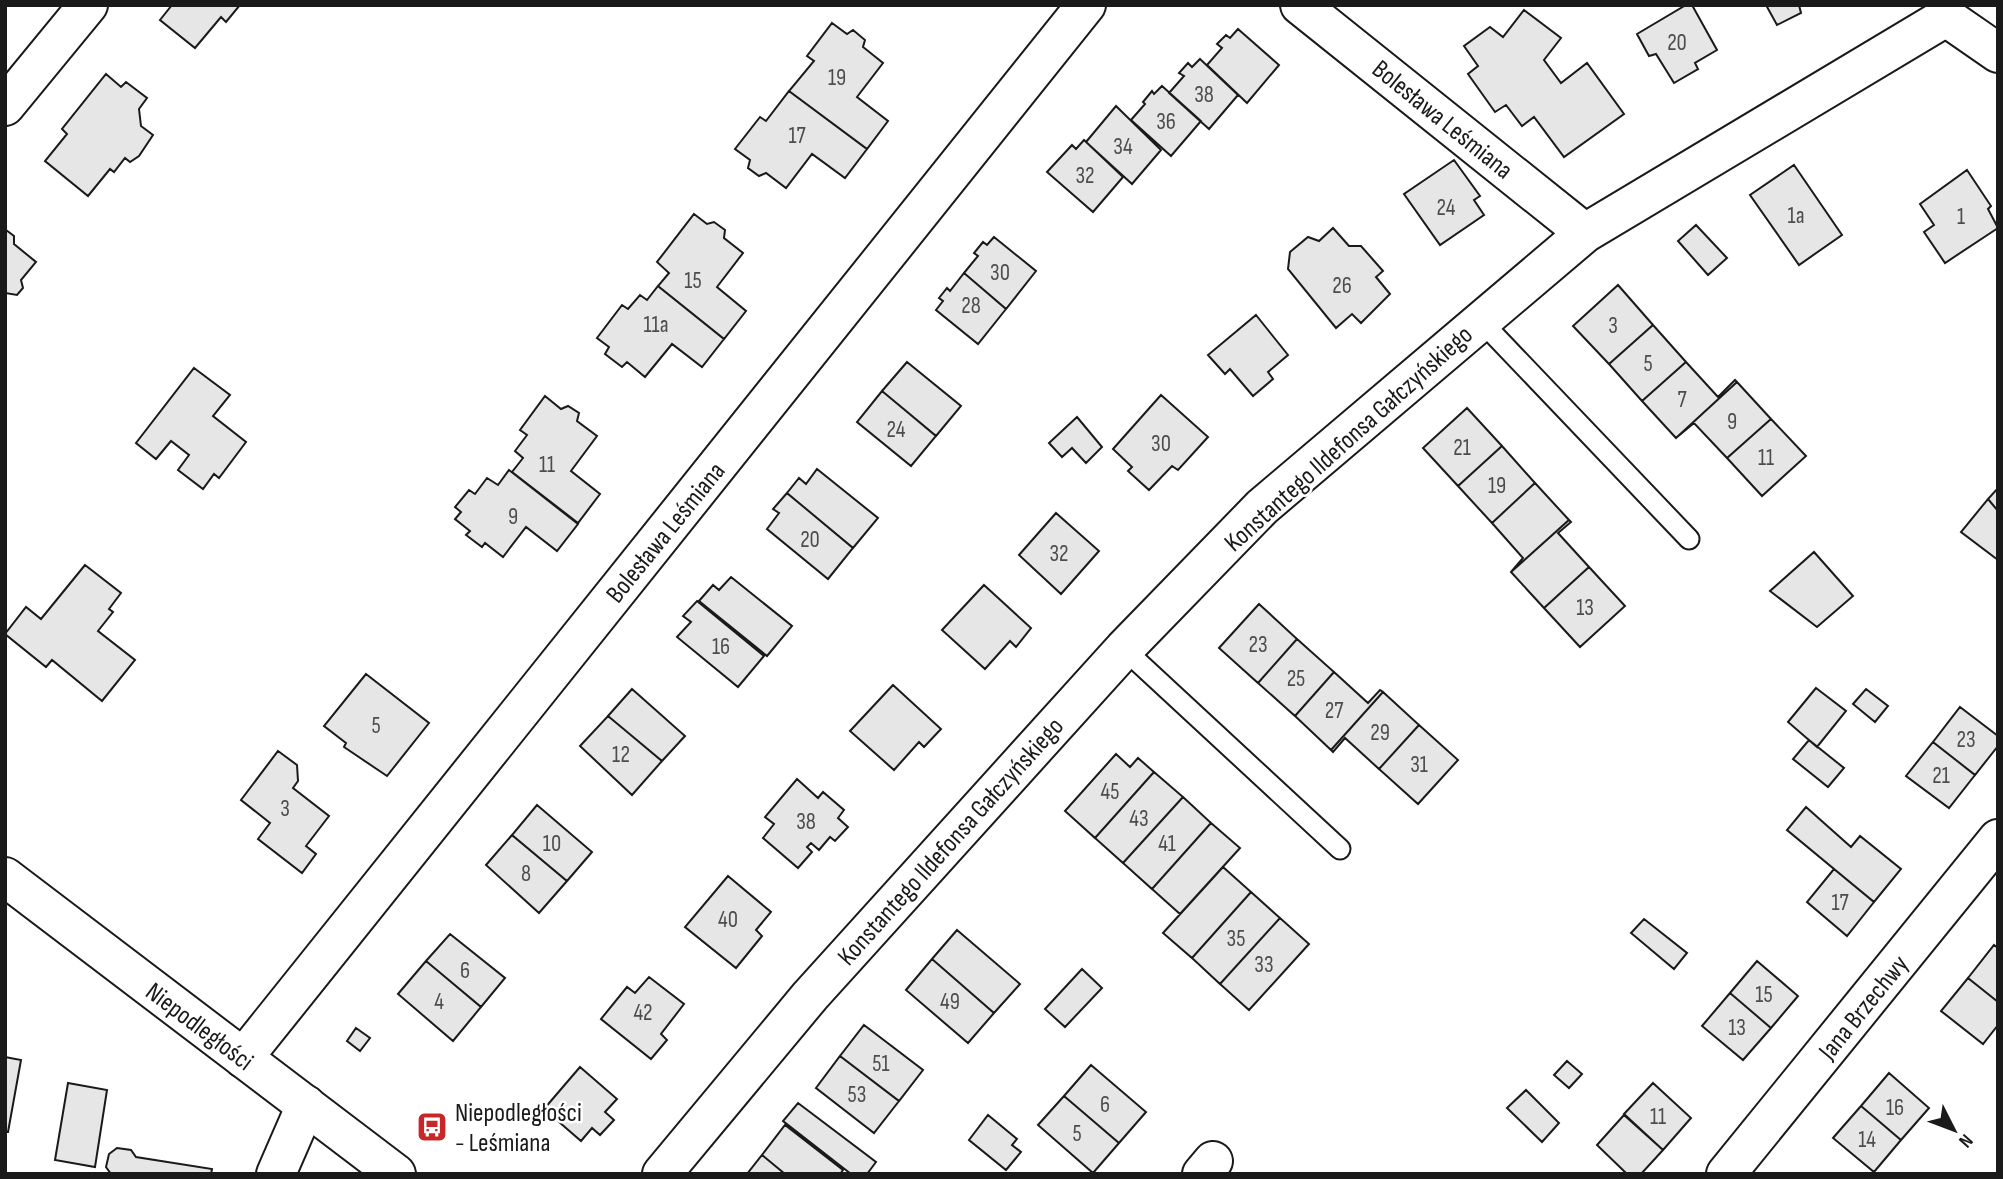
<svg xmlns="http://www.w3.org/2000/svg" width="2003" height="1179" font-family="'Sofia Sans Condensed',sans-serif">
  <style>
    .building { fill: #e6e6e6; stroke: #1a1a1a; stroke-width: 2 }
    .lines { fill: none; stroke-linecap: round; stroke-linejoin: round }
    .lane-casing { stroke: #1a1a1a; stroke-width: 23 }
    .street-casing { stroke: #1a1a1a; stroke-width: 42 }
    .secondary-casing { stroke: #1a1a1a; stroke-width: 42 }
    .lane { stroke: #fff; stroke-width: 19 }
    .street { stroke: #fff; stroke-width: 38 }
    .secondary { stroke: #fff; stroke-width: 38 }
    .labels { text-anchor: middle; stroke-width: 5; stroke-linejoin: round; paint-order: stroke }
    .number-label { font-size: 23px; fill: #4d4d4d }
    .street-label { font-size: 26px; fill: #1a1a1a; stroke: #fff }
    .poi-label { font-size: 26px; fill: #1a1a1a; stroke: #fff; text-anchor: start }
  </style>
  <rect width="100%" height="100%" fill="#fff"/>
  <!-- building -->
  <path class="building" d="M172,5H240L226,22L221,17L195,48L160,20Z
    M1686,5H1692L1717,50L1695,63L1698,69L1674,83L1656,54L1649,56L1637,34Z
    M1766,5H1799L1801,13L1777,25Z
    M1524,10L1561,38L1544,60L1561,83L1587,63L1624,114L1564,157L1534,117L1522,126L1506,105L1495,112L1468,74L1478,66L1464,46L1490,27L1503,37Z
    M832,23L847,34L853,30L865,40L863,47L883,63L857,97L888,121L867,149L789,91L814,61L807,56Z
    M1238,29L1279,65L1247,103L1207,65L1222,48L1217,44L1226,35L1230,38Z
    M1200,59L1238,95L1209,129L1169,93L1184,76L1179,73L1188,63L1192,67Z
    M106,74L121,87L126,82L147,98L139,109L141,126L153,135L139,156L130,162L125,158L114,172L110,169L88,196L45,161L67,134L62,129Z
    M1162,86L1201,121L1171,156L1131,120L1145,104L1143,102L1152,91L1154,94Z
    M789,91L867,149L845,178L812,154L786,188L766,173L759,176L748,168L750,160L735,149L760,117L766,121Z
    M1116,106L1161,150L1132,184L1086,142Z
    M1084,140L1123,177L1093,212L1047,172L1072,145L1076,149Z
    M1454,160L1480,196L1474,200L1484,215L1440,245L1404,194Z
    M1794,165L1842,235L1799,265L1750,195Z
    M1967,170L1991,206L1988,209L1998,228L1945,263L1924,232L1934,225L1920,204Z
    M694,214L707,224L714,222L725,230L724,238L743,253L717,287L746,311L724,339L658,286L669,273L657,262Z
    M1696,225L1727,258L1708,275L1678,241Z
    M1333,228L1349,246H1361L1383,271L1376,277L1390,294L1361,323L1352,314L1336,328L1288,269L1290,252L1308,237L1319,241Z
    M6,230L14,236V244L36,262L21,280L23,288L17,295L5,293Z
    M994,237L1036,271L1006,309L964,273L978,256L974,253L983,242L987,245Z
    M964,273L1006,309L978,344L936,310L943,301L939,298L947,288L950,291Z
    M1618,285L1653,325L1609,364L1573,326Z
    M658,286L724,339L702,367L672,344L645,377L627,362L622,367L605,354L609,347L597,338L622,305L628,309L640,295L647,300Z
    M1256,315L1288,355L1268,372L1273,379L1253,396L1230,369L1225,374L1208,355Z
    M1653,325L1686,362L1642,401L1609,364Z
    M907,362L961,406L936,436L882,391Z
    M1686,362L1718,397L1735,380L1737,382L1676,438L1642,401Z
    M194,368L230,395L213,416L246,442L219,478L214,474L203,489L178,470L189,455L171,441L156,459L136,443Z
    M1737,382L1771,419L1727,458L1694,423L1676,438Z
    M882,391L936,436L911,466L857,422Z
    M1161,395L1208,437L1178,470L1172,466L1149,490L1128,471L1132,467L1113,449Z
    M545,396L561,409L568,406L579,413L577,421L597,436L571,471L600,494L578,523L512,472L523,458L515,451L527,435L520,430Z
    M1467,408L1502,446L1458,486L1423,448Z
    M1077,417L1102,447L1086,463L1072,448L1062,457L1049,443Z
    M1771,419L1806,456L1762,496L1727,458Z
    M1502,446L1535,483L1492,523L1458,486Z
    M817,469L878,518L853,548L787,493L799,478L806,484Z
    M509,470L578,524L557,551L526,527L503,557L485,543L482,547L466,535L470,531L455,519L461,512L455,507L469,490L475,494L487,478L498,485Z
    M1535,483L1569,520L1511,572L1523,558L1492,523Z
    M1998,488V511L1988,499Z
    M787,493L853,548L828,579L767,529L779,513L773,509Z
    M1988,499L1998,511V560L1961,532Z
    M1056,513L1099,551L1061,594L1019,555Z
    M1569,520L1571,522L1558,533L1589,567L1544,608L1511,572Z
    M1814,552L1853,596L1817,627L1770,591Z
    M85,565L121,593L109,609L113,612L98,631L135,660L102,701L52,660L46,667L5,634L26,607L41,619Z
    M1589,567L1625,606L1580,647L1544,608Z
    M731,577L792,626L767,656L699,601L713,585L719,590Z
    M984,585L1031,628L1016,647L1010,641L985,669L942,630Z
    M697,601L764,656L738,687L677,637L691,622L683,616Z
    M1259,604L1297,639L1258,683L1219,648Z
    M1297,639L1334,672L1295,716L1258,683Z
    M1334,672L1368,703L1380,690L1383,692L1331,750L1295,716Z
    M366,674L429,723L387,776L344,747L346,743L324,726Z
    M893,685L941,729L924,747L919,742L894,770L850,731Z
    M1816,688L1846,711L1817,747L1788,722Z
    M632,689L685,736L662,761L608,716Z
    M1866,689L1888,706L1875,722L1853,704Z
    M1383,692L1419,725L1379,769L1345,738L1333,752L1331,750Z
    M1960,707L1998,736V746L1975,775L1933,742Z
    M608,716L662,761L632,795L580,746Z
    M1419,725L1458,760L1418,804L1379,769Z
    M1809,740L1844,768L1828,787L1793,759Z
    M1933,742L1975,775L1949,808L1906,776Z
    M278,751L297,765L298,781L293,788L329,816L306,846L316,854L302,873L258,839L270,823L241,800Z
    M1116,754L1130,767L1138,758L1154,772L1095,838L1065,811Z
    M1154,772L1183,797L1123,863L1095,838Z
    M797,779L818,798L823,792L844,810L838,818L848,827L835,841L830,837L819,850L811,843L807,847L812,852L798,868L763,838L774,824L765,817Z
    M1183,797L1211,823L1152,889L1123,863Z
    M537,805L592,852L567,881L512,835Z
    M1806,807L1851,847L1860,836L1901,869L1874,902L1787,830Z
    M1211,823L1240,848L1180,914L1152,889Z
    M512,835L567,881L539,913L486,865Z
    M1223,867L1251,892L1192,958L1163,933Z
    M1834,869L1874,902L1847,936L1807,902Z
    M728,876L771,912L756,930L762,936L736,968L685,927Z
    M1251,892L1280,918L1220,984L1192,958Z
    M1280,918L1309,944L1249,1010L1220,984Z
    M1644,919L1687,953L1674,969L1631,933Z
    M957,930L1020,984L994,1013L932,959Z
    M450,934L505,978L481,1007L426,961Z
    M1994,945L1998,948V1002L1968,978Z
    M932,959L994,1013L968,1043L906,990Z
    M426,961L481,1007L453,1041L398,994Z
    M1757,961L1798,996L1771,1028L1730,993Z
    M1082,969L1102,988L1065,1027L1045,1009Z
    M649,977L684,1004L661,1034L667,1040L651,1059L601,1019L627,987L635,993Z
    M1968,978L1998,1002V1025L1983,1044L1941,1011Z
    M1730,993L1771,1028L1743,1060L1702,1026Z
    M864,1025L923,1070L899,1101L840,1056Z
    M356,1028L370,1038L360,1051L347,1041Z
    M840,1056L899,1101L874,1133L816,1088Z
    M5,1057L21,1060L8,1132H5Z
    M1567,1061L1582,1074L1569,1088L1554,1075Z
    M1091,1065L1146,1112L1119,1143L1064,1096Z
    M580,1067L617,1099L605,1112L614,1120L600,1135L592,1128L581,1141L544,1109Z
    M1889,1073L1929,1108L1901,1140L1861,1106Z
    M68,1083L107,1090L95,1167L55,1160Z
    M1653,1083L1691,1118L1663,1150L1624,1114Z
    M1526,1090L1559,1123L1542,1142L1507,1108Z
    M1064,1096L1119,1143L1093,1173L1038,1125Z
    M798,1103L876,1162L867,1174H851L783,1121Z
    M1861,1106L1901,1140L1874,1172L1833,1138Z
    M988,1115L1017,1139L1012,1145L1021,1152L1006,1170L969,1140Z
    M1624,1115L1663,1150L1641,1174H1627L1597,1145Z
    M785,1125L843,1170L840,1174H785L762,1155Z
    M117,1148L131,1150L136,1157L212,1169L211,1174H111L106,1167L109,1154Z
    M762,1155L785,1174H747Z"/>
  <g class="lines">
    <!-- lane casing -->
    <g class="lane-casing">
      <path id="lane" d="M1480,320L1689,539
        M1124,649L1340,849"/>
    </g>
    <!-- street casing -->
    <g class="street-casing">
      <path id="street" d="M1300,5L1585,233
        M5,106L88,5
        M243,1058L1086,5
        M276,1174L306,1105
        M662,1174L810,996L1124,649L1262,507L1585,233L1946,17L1998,53
        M1202,1174L1213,1161
        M1726,1174L1998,839"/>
    </g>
    <!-- secondary casing -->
    <g class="secondary-casing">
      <path id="secondary" d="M5,877L396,1174"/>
    </g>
    <!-- lane -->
    <use href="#lane" class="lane"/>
    <!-- street -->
    <use href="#street" class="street"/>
    <!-- secondary -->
    <use href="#secondary" class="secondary"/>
  </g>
  <!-- icons -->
  <defs>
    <g id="bus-square" transform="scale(1.575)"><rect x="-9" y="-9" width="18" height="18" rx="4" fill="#c62828" stroke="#fff"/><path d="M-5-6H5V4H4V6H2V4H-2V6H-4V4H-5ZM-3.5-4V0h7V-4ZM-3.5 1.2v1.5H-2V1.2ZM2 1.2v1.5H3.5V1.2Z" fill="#fff"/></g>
  </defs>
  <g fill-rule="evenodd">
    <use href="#bus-square" x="432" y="1127"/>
  </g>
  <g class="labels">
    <!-- number labels -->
    <g class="number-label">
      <text x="1677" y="50">20</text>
      <text x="837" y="85">19</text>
      <text x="1204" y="102">38</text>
      <text x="1166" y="129">36</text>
      <text x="797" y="143">17</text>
      <text x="1123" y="154">34</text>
      <text x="1085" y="183">32</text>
      <text x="1446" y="215">24</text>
      <text x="1796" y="223">1a</text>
      <text x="1961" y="224">1</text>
      <text x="1000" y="280">30</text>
      <text x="693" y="288">15</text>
      <text x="1342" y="293">26</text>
      <text x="971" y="313">28</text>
      <text x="656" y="332">11a</text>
      <text x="1613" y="333">3</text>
      <text x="1648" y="371">5</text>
      <text x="1682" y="407">7</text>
      <text x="1732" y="429">9</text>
      <text x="896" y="437">24</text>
      <text x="1161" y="451">30</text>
      <text x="1462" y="455">21</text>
      <text x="1766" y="465">11</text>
      <text x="547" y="472">11</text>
      <text x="1497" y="493">19</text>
      <text x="513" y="524">9</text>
      <text x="810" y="547">20</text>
      <text x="1059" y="561">32</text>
      <text x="1585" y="615">13</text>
      <text x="1258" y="652">23</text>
      <text x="721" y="654">16</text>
      <text x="1296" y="686">25</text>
      <text x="1334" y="718">27</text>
      <text x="376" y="733">5</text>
      <text x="1380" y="740">29</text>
      <text x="1966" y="747">23</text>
      <text x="621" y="762">12</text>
      <text x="1419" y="772">31</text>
      <text x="1941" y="783">21</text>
      <text x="1110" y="799">45</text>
      <text x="285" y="816">3</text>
      <text x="1139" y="826">43</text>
      <text x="806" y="829">38</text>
      <text x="552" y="851">10</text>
      <text x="1167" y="851">41</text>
      <text x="526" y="881">8</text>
      <text x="1840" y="910">17</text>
      <text x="728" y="927">40</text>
      <text x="1236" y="946">35</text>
      <text x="1264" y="972">33</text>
      <text x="465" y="978">6</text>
      <text x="1764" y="1002">15</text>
      <text x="439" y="1009">4</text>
      <text x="950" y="1009">49</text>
      <text x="643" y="1020">42</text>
      <text x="1737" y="1035">13</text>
      <text x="881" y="1071">51</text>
      <text x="857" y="1102">53</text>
      <text x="1105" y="1112">6</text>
      <text x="1895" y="1115">16</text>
      <text x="1658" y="1124">11</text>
      <text x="1077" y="1141">5</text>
      <text x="1867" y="1147">14</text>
    </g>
    <!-- street labels -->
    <g class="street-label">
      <text transform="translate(1443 119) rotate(39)" y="9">Bolesława Leśmiana</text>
      <text transform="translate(1348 438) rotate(-42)" y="9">Konstantego Ildefonsa Gałczyńskiego</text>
      <text transform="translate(665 532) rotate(-51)" y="9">Bolesława Leśmiana</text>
      <text transform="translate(950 841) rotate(-48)" y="9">Konstantego Ildefonsa Gałczyńskiego</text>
      <text transform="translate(1863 1007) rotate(-51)" y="9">Jana Brzechwy</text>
      <text transform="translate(200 1026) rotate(37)" y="9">Niepodległości</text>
    </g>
    <!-- poi labels -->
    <g class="poi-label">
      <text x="455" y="1121">Niepodległości<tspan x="455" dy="30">- Leśmiana</tspan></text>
    </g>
  </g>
  <!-- border -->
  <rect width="2003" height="1179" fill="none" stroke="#1a1a1a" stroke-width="14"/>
  <!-- north arrow -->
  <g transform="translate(1954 1130) rotate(132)" stroke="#ffffff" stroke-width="5" paint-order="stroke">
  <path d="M0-5L12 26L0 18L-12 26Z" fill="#1a1a1a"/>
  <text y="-10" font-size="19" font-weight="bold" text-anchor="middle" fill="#1a1a1a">N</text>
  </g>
</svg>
